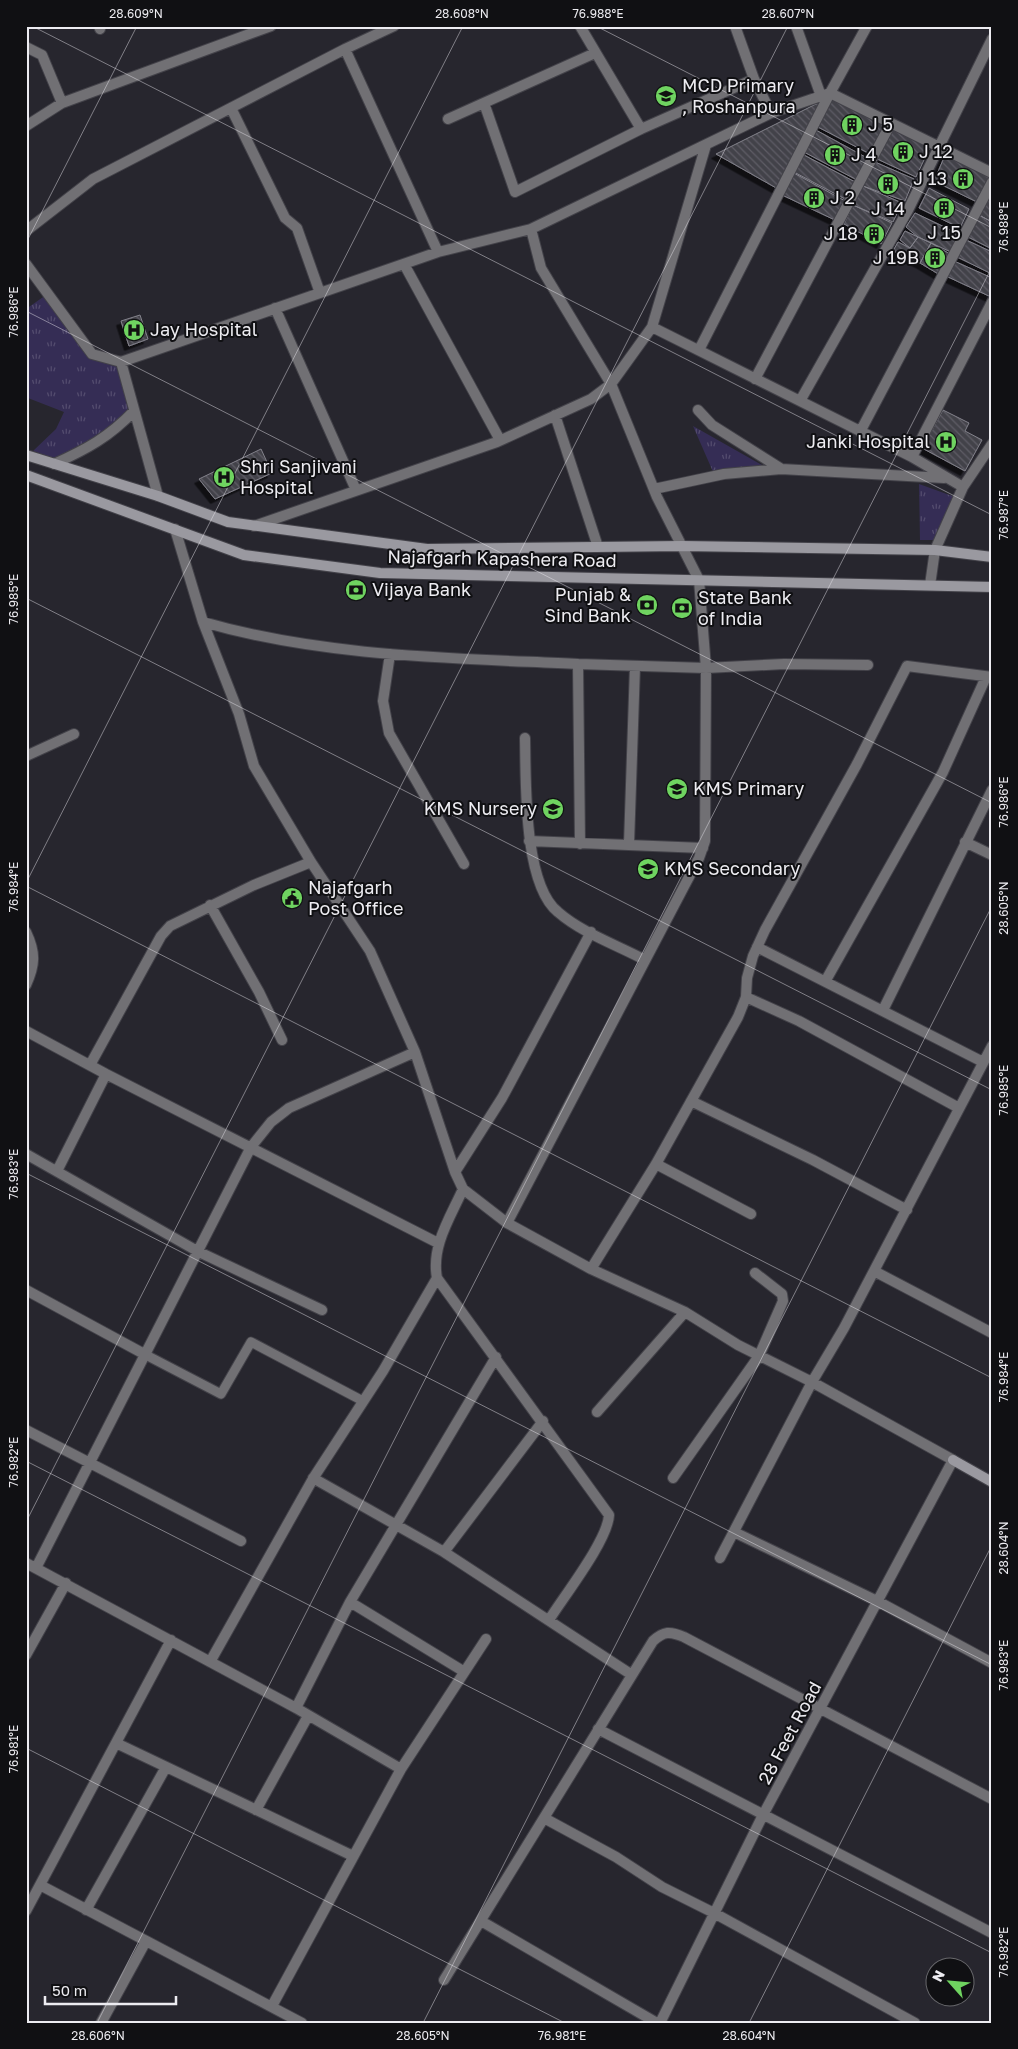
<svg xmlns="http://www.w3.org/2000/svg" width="1018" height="2049" font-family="'Golos Text',sans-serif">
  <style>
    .grass { fill: url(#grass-tufts) }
    .building { fill: url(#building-back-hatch); stroke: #83828b; filter: url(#shadow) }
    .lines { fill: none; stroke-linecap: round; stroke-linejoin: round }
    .lane-casing { stroke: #434249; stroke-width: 11 }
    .street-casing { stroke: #434249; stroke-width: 12 }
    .secondary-casing { stroke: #434249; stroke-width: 12 }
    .lane { stroke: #717074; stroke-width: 9 }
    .street { stroke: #717074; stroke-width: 10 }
    .secondary { stroke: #9a99a0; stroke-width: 10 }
    .ticks { fill: none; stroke: #edecf1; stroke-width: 1; stroke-opacity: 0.45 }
    .labels { text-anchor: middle; stroke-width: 4; stroke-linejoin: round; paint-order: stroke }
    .poi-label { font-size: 18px; fill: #edecf1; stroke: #101013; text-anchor: start }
    .street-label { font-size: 18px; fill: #edecf1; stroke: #101013 }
    .neatline { fill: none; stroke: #edecf1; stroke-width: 2 }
    .ticks-label { font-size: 12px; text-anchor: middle; fill: #edecf1 }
  </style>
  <defs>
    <pattern id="grass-tufts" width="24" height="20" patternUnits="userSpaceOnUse" patternTransform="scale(1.25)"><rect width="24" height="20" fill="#352d55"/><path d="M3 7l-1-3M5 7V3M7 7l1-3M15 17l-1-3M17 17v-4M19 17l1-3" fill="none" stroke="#534c6e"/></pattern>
    <pattern id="building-back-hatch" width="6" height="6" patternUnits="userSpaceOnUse" patternTransform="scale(1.25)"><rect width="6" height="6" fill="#43424a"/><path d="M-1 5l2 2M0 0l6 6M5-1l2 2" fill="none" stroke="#5e5d65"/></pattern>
    <filter id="shadow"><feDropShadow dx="-4.5" dy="4.5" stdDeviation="0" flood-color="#0009"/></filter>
  </defs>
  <rect width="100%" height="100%" fill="#27262e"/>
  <!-- grass -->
  <path class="grass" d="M46,295L91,356L119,363L132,411L111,433L61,461L33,451L56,429L64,412L28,398L26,309Z
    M693,426L769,469L714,474Z
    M919,484L955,497L938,540H920Z"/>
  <!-- building -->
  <path class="building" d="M832,96L887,124L870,154L816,126Z
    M822,101L778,189L716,154Z
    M891,126L931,145L916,177L875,158Z
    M814,129L867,158L857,180L802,151Z
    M946,153L992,175L977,202L934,181Z
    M802,154L857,183L847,200L792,171Z
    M875,162L914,179L905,201L863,186Z
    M792,172L847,202L837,221L780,194Z
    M863,186L902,203L893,222L853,205Z
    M929,188L969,209L960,228L919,208Z
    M985,198L992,201V222L977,214Z
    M853,205L892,223L881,244L844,224Z
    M915,213L959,234L951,252L918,237L906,227Z
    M977,214L992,222V249L966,236Z
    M905,231L918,237L910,248L900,240Z
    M918,237L931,243L920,263L893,251L898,242L910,248Z
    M964,239L992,252V274L955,256Z
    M931,243L950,254L940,275L920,263Z
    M954,261L992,278L991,297L946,276Z
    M140,315L148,339L129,346L121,321Z
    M943,410L969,423L965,431L982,440L965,471L922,448Z
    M261,449L272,473L215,499L199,479Z"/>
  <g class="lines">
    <!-- lane casing -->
    <g class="lane-casing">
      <path id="lane" d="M146,1355L221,1394L251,1342L363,1401"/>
    </g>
    <!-- street casing -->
    <g class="street-casing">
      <path id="street" d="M99,26L100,29
        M580,26L641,129
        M735,26L754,79L771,113
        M796,26L821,96
        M867,26L830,93L992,173
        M26,47L42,55L62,103
        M345,49L438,252
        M484,103L515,192L641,129L754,79
        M231,108L285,218L297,228L320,293
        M448,119L595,53
        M26,126L62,103L271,26
        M26,231L93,179L345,49L394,26
        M26,264L92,354L121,362L438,252L531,229
        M404,264L500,440
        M275,308L356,490
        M652,327L912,457L963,487
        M121,362L158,496
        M755,379L891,123
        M800,401L908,210L992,39
        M698,410L712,425L780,468
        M555,415L598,547
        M860,432L992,182
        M912,457L992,302
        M54,464C87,449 109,437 134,411
        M654,489L724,474L781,469L944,478
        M254,526L497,442L591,399L611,384L652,327L706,145
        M175,529L203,622L239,714L254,766L311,862L370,951L415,1052L455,1172L463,1189L507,1223L591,1269L685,1312L738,1345L812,1382L953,1460L763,1815L660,2023
        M930,585L935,550L963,487L992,444
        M203,622C324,657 452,658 578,664
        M390,654L383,701L389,733L464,864
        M525,738C526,780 523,884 558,912C582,933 617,945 645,960
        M26,756L74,734
        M529,841L703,848
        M965,842L992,855
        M580,844L578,664L706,668L784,664L868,665
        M629,844L635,666
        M210,905L259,992L282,1040
        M26,932C36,953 35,965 26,985
        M757,947L983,1062
        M826,980L943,772L986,677
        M746,997L799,1021L959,1108
        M883,1010L992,790
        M26,1031L106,1074L438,1243
        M90,1065L161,936L170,926L254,885L311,862
        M691,1101L813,1160L907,1210
        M26,1154L199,1252L322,1310
        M656,1164L751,1214
        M57,1171L106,1074
        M455,1172L502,1098L591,932
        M463,1189C450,1218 431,1246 437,1278L609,1515C608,1540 564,1596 549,1620
        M507,1223L699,858L705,841L706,668L699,580L657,497L611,384L541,268L531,229L771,113L830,93L699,350
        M591,1269L656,1164L738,1017L746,997L747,978L753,956L765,930L857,764L907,666L992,677
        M874,1271L992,1333
        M26,1290L146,1355
        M597,1412L685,1312
        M26,1430L241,1541
        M313,1478L444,1552L632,1675
        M673,1478L759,1356L783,1301L782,1294L755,1273
        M734,1532L879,1602L992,1663
        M444,1552L543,1421
        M720,1558L812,1382L844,1328L992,1046
        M26,1563L296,1708L401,1769
        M36,1568L251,1147L271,1122L289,1108L415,1052
        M350,1602L463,1671
        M26,1655L66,1583
        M210,1662L314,1477L383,1371L437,1278
        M296,1708L350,1602L496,1357
        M598,1729L992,1933
        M116,1743L353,1856
        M256,1810L308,1716
        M544,1818L616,1857L662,1887L714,1913L915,2023
        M40,1885L302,2023
        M86,1910L166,1767
        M26,1911L171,1640
        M481,1921L657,2023
        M444,1980L653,1641C664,1631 670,1631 684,1637L992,1799
        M272,2006L401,1769L486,1639
        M101,2023L146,1941"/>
    </g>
    <!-- secondary casing -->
    <g class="secondary-casing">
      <path id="secondary" d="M26,455L158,496L228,522L427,549L682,546L935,550L992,557
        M26,475L244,555L380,573L992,587
        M953,1460L992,1482"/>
    </g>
    <!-- lane -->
    <use href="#lane" class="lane"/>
    <!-- street -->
    <use href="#street" class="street"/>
    <!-- secondary -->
    <use href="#secondary" class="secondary"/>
  </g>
  <!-- ticks -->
  <path class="ticks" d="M32,26L992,515M596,26L992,228M26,243L137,26M26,311L992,803M26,598L992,1090M26,883L463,26M26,886L992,1378M26,1173L992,1665M26,1461L992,1953M26,1522L788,26M26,1748L565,2023M97,2023L992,267M423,2023L992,906M749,2023L992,1545"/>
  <!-- icons -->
  <defs>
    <g id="school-disc" transform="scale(1.125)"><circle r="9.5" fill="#6fd360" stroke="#101013"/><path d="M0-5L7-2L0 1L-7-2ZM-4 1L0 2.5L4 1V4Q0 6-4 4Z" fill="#111"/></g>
    <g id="building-disc" transform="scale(1.125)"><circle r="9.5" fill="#6fd360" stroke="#101013"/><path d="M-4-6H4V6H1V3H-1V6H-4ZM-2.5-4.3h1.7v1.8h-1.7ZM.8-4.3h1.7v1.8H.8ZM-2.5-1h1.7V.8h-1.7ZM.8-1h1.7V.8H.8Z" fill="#111"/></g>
    <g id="hospital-disc" transform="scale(1.125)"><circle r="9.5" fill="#6fd360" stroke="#101013"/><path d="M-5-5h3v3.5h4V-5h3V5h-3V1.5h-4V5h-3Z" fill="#111"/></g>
    <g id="bank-disc" transform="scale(1.125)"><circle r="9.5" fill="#6fd360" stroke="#101013"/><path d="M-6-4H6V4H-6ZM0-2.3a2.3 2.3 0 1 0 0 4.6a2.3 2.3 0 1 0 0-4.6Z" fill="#111"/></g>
    <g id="civic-disc" transform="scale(1.125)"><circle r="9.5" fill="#6fd360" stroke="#101013"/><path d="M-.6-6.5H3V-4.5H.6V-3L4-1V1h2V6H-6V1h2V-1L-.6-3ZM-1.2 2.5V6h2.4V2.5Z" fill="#111"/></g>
  </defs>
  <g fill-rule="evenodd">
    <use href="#school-disc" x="666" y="96"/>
    <use href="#building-disc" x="852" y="125"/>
    <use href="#building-disc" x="903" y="152"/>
    <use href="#building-disc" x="835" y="155"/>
    <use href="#building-disc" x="963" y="179"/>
    <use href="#building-disc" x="888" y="184"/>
    <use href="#building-disc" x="814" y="198"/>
    <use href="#building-disc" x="944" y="208"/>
    <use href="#building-disc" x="874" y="234"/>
    <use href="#building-disc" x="935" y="258"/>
    <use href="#hospital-disc" x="134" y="330"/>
    <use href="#hospital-disc" x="946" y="442"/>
    <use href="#hospital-disc" x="224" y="477"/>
    <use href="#bank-disc" x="356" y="590"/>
    <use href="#bank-disc" x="647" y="605"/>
    <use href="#bank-disc" x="682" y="608"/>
    <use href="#school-disc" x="677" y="789"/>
    <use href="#school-disc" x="553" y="809"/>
    <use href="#school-disc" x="648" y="869"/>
    <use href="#civic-disc" x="292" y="898"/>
  </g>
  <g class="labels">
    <!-- poi labels -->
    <g class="poi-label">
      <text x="682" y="92">MCD Primary<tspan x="682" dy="21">, Roshanpura</tspan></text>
      <text x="868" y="131">J 5</text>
      <text x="919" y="158">J 12</text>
      <text x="851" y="161">J 4</text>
      <text x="947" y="185" text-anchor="end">J 13</text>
      <text x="830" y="204">J 2</text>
      <text x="888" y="215" text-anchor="middle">J 14</text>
      <text x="944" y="239" text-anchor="middle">J 15</text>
      <text x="858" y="240" text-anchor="end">J 18</text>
      <text x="919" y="264" text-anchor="end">J 19B</text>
      <text x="150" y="336">Jay Hospital</text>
      <text x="930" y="448" text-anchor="end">Janki Hospital</text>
      <text x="240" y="473">Shri Sanjivani<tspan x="240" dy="21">Hospital</tspan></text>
      <text x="372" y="596">Vijaya Bank</text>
      <text x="631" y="601" text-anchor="end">Punjab &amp;<tspan x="631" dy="21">Sind Bank</tspan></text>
      <text x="698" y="604">State Bank<tspan x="698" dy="21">of India</tspan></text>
      <text x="693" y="795">KMS Primary</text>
      <text x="537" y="815" text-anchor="end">KMS Nursery</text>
      <text x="664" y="875">KMS Secondary</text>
      <text x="308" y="894">Najafgarh<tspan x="308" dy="21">Post Office</tspan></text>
    </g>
    <!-- street labels -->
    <g class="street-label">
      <text transform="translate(502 559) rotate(1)" y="6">Najafgarh Kapashera Road</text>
      <text transform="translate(790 1733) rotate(-62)" y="6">28 Feet Road</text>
    </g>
  </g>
  <!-- border -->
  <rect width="1018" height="2049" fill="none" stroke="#101013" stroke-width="55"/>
  <!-- north arrow -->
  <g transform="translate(950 1982) rotate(297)"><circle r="24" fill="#101013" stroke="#68686c"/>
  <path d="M0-4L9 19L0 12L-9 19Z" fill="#6fd360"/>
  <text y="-8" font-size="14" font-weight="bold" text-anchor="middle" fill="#edecf1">N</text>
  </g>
  <!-- scale -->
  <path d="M45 1996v8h131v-8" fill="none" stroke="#edecf1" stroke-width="2.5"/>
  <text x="52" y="1996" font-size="15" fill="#edecf1" stroke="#101013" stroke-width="4" paint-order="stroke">50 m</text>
  <rect x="28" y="28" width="962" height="1994" class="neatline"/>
  <g class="ticks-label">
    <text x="136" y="18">28.609°N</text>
    <text x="462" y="18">28.608°N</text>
    <text x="598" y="18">76.988°E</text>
    <text x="788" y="18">28.607°N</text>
    <text transform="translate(1004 227) rotate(-90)" y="4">76.988°E</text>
    <text transform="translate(14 312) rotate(-90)" y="4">76.986°E</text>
    <text transform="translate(1004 515) rotate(-90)" y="4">76.987°E</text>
    <text transform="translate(14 599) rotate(-90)" y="4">76.985°E</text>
    <text transform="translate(1004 802) rotate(-90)" y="4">76.986°E</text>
    <text transform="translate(14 887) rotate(-90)" y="4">76.984°E</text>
    <text transform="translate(1004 908) rotate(-90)" y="4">28.605°N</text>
    <text transform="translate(1004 1090) rotate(-90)" y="4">76.985°E</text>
    <text transform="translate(14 1174) rotate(-90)" y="4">76.983°E</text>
    <text transform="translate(1004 1377) rotate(-90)" y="4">76.984°E</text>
    <text transform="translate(14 1462) rotate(-90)" y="4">76.982°E</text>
    <text transform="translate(1004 1548) rotate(-90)" y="4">28.604°N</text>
    <text transform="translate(1004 1665) rotate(-90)" y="4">76.983°E</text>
    <text transform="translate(14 1749) rotate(-90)" y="4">76.981°E</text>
    <text transform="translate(1004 1952) rotate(-90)" y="4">76.982°E</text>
    <text x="98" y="2040">28.606°N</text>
    <text x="423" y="2040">28.605°N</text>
    <text x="562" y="2040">76.981°E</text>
    <text x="749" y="2040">28.604°N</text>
  </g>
</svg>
